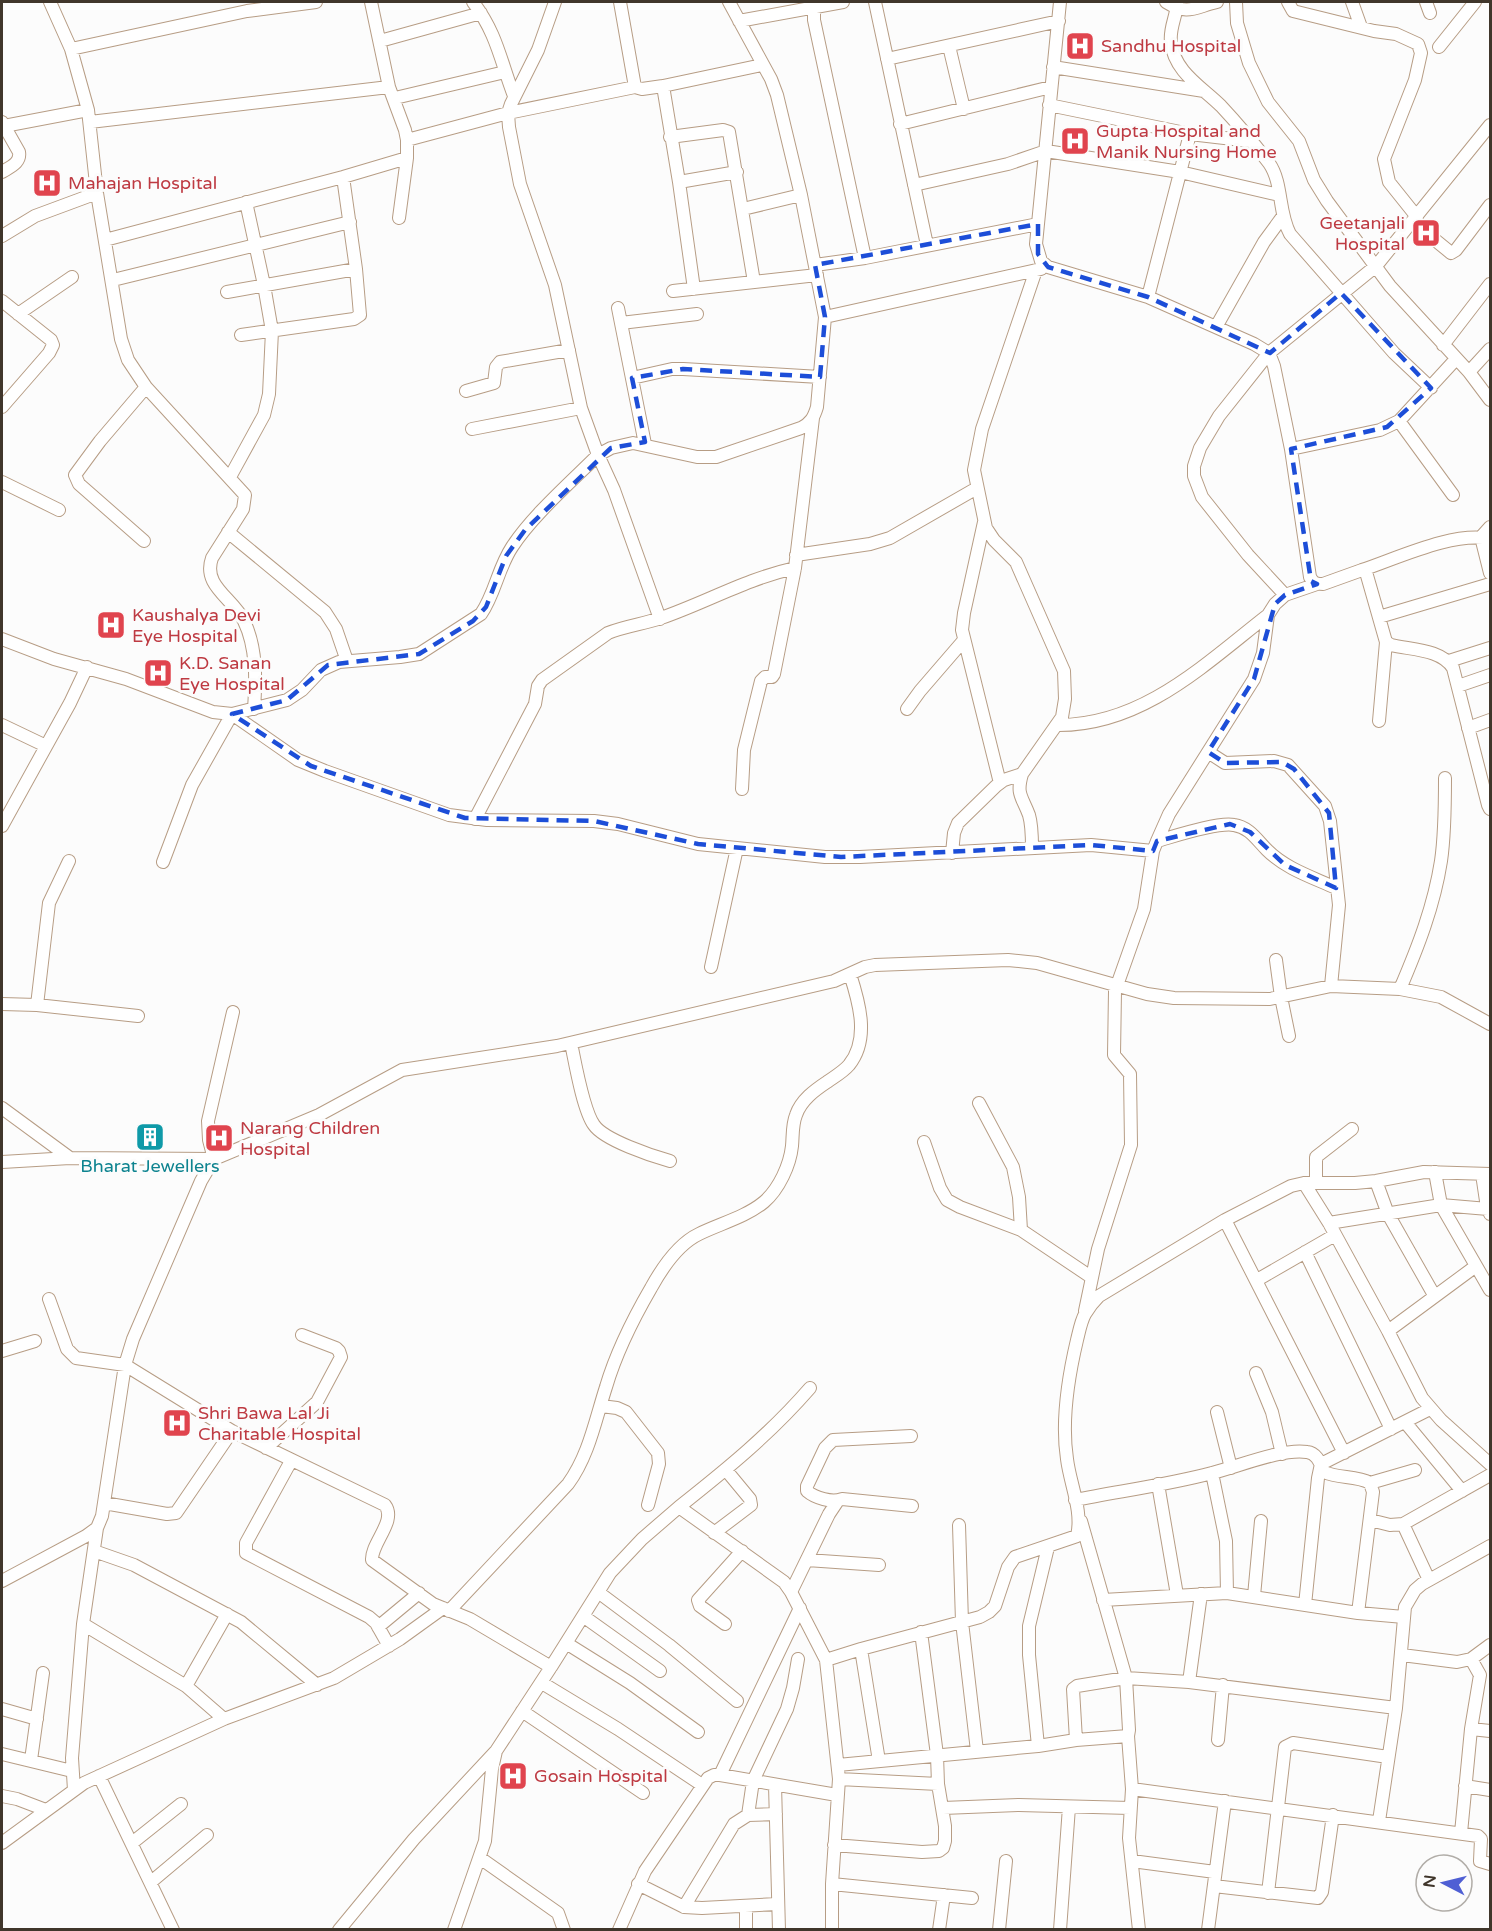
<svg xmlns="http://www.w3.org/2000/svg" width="1492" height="1931" font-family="'Varela Round',sans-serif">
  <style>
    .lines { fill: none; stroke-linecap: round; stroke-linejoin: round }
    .minor-casing { stroke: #b79d85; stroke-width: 14 }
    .minor { stroke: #fff; stroke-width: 12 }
    .marked { fill: none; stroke: #1d4ed8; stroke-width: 4.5; stroke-dasharray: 12 8; stroke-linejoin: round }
    .labels { text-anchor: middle; stroke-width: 6; stroke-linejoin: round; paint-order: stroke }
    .health-label { font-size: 18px; fill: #be3a42; stroke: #fcfcfc; text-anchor: start }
    .culture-label { font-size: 18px; fill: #0d838f; stroke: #fcfcfc }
  </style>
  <rect width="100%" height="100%" fill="#fcfcfc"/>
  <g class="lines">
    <!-- minor casing -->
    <g class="minor-casing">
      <path id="minor" d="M50,2L71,49L88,110L97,193L121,339L128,360L146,387L245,495L243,509L212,558C202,586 233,598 244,621C257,648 256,680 254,709
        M371,2L389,87L405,130L407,140V158L399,218
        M473,2C497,34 500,59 514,96
        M555,2L538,50L511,104L508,113L509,127L520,184L555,285L581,408L598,455L614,490L660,619
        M620,2L635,87
        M729,2L771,79L777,95L801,195L825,317L1041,269
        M875,2L927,245
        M1060,2L1036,244L1041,261L1048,267L1148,297L1254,344L1269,353L1274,366L1291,449L1310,577C1313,583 1316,584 1323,584L1362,570L1366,572L1386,642L1391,645C1412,650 1441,649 1453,668L1488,805L1490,809
        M1166,2C1188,16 1195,7 1217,2
        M1177,2C1177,16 1169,28 1171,42C1174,72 1202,87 1221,106C1236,122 1256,146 1269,163C1283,183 1278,212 1290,234L1394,353L1431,388
        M1236,2L1237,23L1249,63L1268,102L1299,141L1314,180L1327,201L1390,286L1469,372L1490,400
        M1288,2L1293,11L1374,31L1396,34L1418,44L1421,53L1415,80L1384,159L1389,182L1417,217
        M1352,2L1361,27
        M1426,2L1430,13
        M814,7V20L865,258
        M739,21L843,2
        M380,41L481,13
        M949,46L964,109
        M1439,47L1475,2
        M71,49L247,11L316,2
        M887,59L1059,21
        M1053,67L1204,91
        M663,86L679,182L694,289
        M395,98L505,72
        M1049,105L1190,134L1250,141
        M2,122L19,152C21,163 10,167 2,172
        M90,122L389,87
        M900,124L1051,87
        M4,126L88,110
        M670,137L723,130L729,132L754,282
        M407,140L508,113L635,87L642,89L663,86L762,65
        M679,182L737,172
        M914,185L1008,164L1046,151L1180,172L1279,195
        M743,209L801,195
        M1413,222L1451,253L1456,250L1490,205
        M2,236L35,216L97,193
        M105,240L343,177L407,158
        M815,265L865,258L1038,224
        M113,280L350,222
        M673,291L817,275
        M227,292L356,269
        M1148,297L1190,134
        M2,301L51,340L53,345L49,353L2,407
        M618,308L645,444
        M18,314L72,277
        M621,323L697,314
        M1216,327L1264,242L1283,216
        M241,335L354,319L360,315L356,269L343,177
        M1443,345L1490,284
        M1469,372L1490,349
        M632,378L672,369H683L820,377
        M466,391L494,383L496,367L500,362L569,350
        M1399,421L1453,495
        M472,429L581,408
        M1291,449L1380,430L1399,421L1456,359
        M230,477L264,415L269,394L272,331L264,285L246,202
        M2,482L59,510
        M984,522L964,613L962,630L1000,783
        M1490,527L1481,537L1490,573
        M228,532L325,612L336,629L347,661
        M144,541L79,484L75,475L100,441L146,387
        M796,555L870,544L890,538L977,488
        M1362,570C1398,558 1454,531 1490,539
        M1285,595L1248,555L1202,497L1194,476V466L1200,448L1219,416L1269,353L1376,266L1490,125
        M1379,617L1490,584
        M2,639L54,659L126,679L213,712L232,714L287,700L302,690L321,670L339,662L400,657L419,654L481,614C495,594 498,568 512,547C532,516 571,482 598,455L611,448L633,443L697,457H716L801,428C811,423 814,417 817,407L825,317
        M1449,661L1490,648
        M1458,686L1490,675
        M907,709L920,691L964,640
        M1379,721L1386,642
        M2,725L46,746
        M1057,725C1142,726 1205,664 1268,615
        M1468,728L1490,720
        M1208,752L1225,763L1274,761L1288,765L1325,806L1330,821L1339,905L1331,986
        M742,789L744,750L761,681L765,677H772L774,674L795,568L813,418
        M475,819L535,704L538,686L542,680L608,633C625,626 644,624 661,618C707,602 746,579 795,568
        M2,826L70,703L87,667
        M1157,841C1175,836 1217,822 1234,825C1249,827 1257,840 1267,850C1286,869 1312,877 1336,888
        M1032,848C1032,837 1032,825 1029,815C1022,796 1016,795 1022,774L1062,717L1065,699L1064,671L1016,562L994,540L986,528L974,470L982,429L1036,270
        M952,853L954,833L958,823L996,786L1004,780L1022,774
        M163,862L192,785L232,714L298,760L325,771L449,815L487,820L594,821L618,824L698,844L825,857H860L1091,845L1153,851
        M1276,960L1281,997L1289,1036
        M711,967L737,848
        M1400,989C1418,947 1434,906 1441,861C1445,834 1445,805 1445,778
        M2,1004L37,1005L138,1016
        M37,1005L49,903L69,861
        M571,1043C575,1062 583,1110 594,1125C604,1140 652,1156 670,1161
        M979,1103L1013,1167L1019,1197L1021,1230
        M2,1108L70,1158
        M924,1142L940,1188L947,1200L960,1207L1021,1230L1091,1277
        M2,1162L70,1158L214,1159L209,1140L208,1121L233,1012
        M1435,1172L1441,1205L1490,1290
        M1482,1174L1486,1201L1490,1214
        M1376,1181L1388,1214L1434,1295
        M1304,1183L1329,1223L1388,1331L1422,1398L1441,1420L1490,1464
        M1316,1183V1157L1352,1129
        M1225,1220L1344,1453
        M1329,1223L1441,1205L1488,1209
        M1305,1252L1391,1429
        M1257,1280L1335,1235
        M49,1299L67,1349L76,1358L125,1365L232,1431L385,1505C397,1521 371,1543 372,1560L433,1604L470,1619L551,1667L610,1573L642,1539L679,1507L784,1582L791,1592L826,1660L861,1649L980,1617L989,1612L995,1606L1008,1567L1015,1557L1077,1536C1083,1511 1070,1484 1067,1459C1061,1420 1068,1378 1077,1340C1079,1332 1081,1321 1085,1314C1089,1307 1094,1301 1099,1296L1225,1220L1291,1186L1304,1183H1355L1376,1181L1424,1172L1490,1174
        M1085,1311L1098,1249L1131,1145L1130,1074L1114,1055L1115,991L1144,909L1153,851L1157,841L1169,814L1254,679L1263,653L1268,615L1275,604L1285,595L1317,584
        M1388,1331L1476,1266
        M2,1351L35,1341
        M1256,1373L1272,1412L1282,1454
        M601,1406L617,1408L626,1412L658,1453L659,1464L648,1505
        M1217,1412L1231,1468
        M1405,1422L1462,1491
        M911,1436L833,1440L825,1448L807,1486V1491C815,1498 832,1503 842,1499L912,1506
        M266,1448L317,1402L341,1357L339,1351L336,1348L302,1335
        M291,1461L246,1543V1553L369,1617L376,1623L389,1646
        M1212,1473L1226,1541L1227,1593
        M1370,1483L1415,1470
        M1158,1484L1177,1595
        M1075,1500C1120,1491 1167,1485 1212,1473C1237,1467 1282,1448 1307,1452C1317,1453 1320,1463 1324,1472C1339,1479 1356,1475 1370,1483L1373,1492L1358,1613
        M104,1503L167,1514L176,1513L232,1431
        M679,1507C727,1469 770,1434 810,1388
        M1370,1520L1390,1525L1403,1524L1490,1475
        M1081,1521L1126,1678L1129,1730L1128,1736L1132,1789L1129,1838L1139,1930
        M1403,1524L1429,1580
        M959,1525L962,1622L977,1751
        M714,1533L751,1505L750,1499L726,1470
        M94,1551L134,1565L241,1622L317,1685
        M807,1560L879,1565
        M2,1581L86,1536L97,1528L102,1516L125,1365L133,1339L201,1181L214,1159L319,1115L402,1070L557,1046L834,981L865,967L875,965L1008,960L1037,963L1147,994L1174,998L1270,999L1331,986L1400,989L1441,997L1490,1024
        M598,1592L669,1645L737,1701
        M791,1592L829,1514L837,1502
        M1254,1596L1261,1521
        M1103,1600L1227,1593L1358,1613L1404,1617
        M1305,1605L1318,1478L1321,1464L1430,1409
        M449,1611L568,1484C589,1455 595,1421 606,1387C616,1353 633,1319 651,1288C662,1268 678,1244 699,1234C719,1224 746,1217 764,1202C779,1189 790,1165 792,1146C793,1136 792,1125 796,1115C801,1100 815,1090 827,1082C834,1077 843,1072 849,1065C870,1039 859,1002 850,974
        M583,1616L660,1671
        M83,1624L186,1686L224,1719
        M725,1624L700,1606L698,1600L742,1551
        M378,1627L419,1593
        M566,1643L630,1683L698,1732
        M861,1649L879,1761
        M1402,1655L1457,1662L1471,1659L1490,1645
        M826,1660L839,1779L832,1884V1930
        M1189,1682L1201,1594
        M542,1683L618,1729L702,1785
        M186,1686L227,1614
        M2,1709L37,1719
        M522,1711L643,1793
        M1471,1729L1490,1731
        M1076,1740L1073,1689L1077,1686L1126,1678L1189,1682L1396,1708
        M1218,1740L1223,1685
        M1038,1746L1029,1655V1626L1048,1547
        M2,1754L72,1771
        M31,1760L43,1673
        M838,1765L1038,1746L1076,1740L1128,1736
        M720,1775L800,1608
        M99,1776L173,1930
        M839,1779L938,1784
        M775,1785L779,1930
        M1465,1786L1490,1790
        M1132,1789L1478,1836L1481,1839L1480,1861L1490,1864
        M74,1790L72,1758L83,1624L97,1528
        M2,1796L17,1799L46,1810
        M943,1808L1019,1805L1130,1808
        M748,1815L753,1781L787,1709L793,1688L798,1659
        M1379,1821L1396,1708L1405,1607L1415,1590L1422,1584L1490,1546
        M1461,1833L1471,1729L1480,1675L1471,1659
        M2,1843L84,1783L224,1719L334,1678L400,1639L443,1608
        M132,1843L181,1804
        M834,1845L922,1852L939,1851L943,1848L945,1841V1826L938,1784L937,1755L921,1632
        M480,1858L558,1913L564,1930
        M1132,1861L1215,1872
        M151,1882L207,1835
        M638,1884L684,1907L702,1908L777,1904
        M832,1884L972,1898
        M1214,1886L1318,1898L1322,1892L1333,1815
        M1268,1893L1285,1747L1293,1743L1388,1757
        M746,1906V1930
        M684,1907L734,1824L748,1815L776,1814
        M339,1930L414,1839L495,1752
        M454,1930L485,1841L492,1769L496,1751L551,1667
        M619,1930L645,1871L708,1778L714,1775H720L837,1795
        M939,1930L944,1895
        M999,1930L1006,1861
        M1060,1930L1069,1807
        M1208,1930L1225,1801"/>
    </g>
    <!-- minor -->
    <use href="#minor" class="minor"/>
  </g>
  <!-- marked area -->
  <path class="marked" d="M1038,224V254L1048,267L1148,297L1270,353L1341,293L1431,388L1387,427L1291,449L1311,581L1317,584L1285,595L1275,604L1254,679L1208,752L1225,763L1282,762L1294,769L1329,813L1336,888L1285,865L1250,832L1230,824L1157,841L1153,851L1091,845L841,857L698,844L594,821L465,818L311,766L232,714L287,700L328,665L419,654L473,621L486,607L506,556L525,530L611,448L645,442L632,378L683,369L820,377L825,317L815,265Z"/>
  <!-- icons -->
  <defs>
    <g id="hospital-square" transform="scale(1.5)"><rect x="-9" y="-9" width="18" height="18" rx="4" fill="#e0444e" stroke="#fcfcfc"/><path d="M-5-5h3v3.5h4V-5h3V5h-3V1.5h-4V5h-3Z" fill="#fff"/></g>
    <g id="building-square" transform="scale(1.5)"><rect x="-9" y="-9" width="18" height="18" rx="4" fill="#0f9aa8" stroke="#fcfcfc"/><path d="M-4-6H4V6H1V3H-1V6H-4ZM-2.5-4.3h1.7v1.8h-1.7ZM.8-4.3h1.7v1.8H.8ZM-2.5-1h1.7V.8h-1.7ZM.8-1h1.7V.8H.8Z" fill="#fff"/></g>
  </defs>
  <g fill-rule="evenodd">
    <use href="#hospital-square" x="1080" y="46"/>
    <use href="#hospital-square" x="1075" y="141"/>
    <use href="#hospital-square" x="47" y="183"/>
    <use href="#hospital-square" x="1426" y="233"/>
    <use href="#hospital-square" x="111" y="625"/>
    <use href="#hospital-square" x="158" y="673"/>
    <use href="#building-square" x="150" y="1137"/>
    <use href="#hospital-square" x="219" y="1138"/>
    <use href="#hospital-square" x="177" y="1423"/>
    <use href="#hospital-square" x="513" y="1776"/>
  </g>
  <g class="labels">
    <!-- health labels -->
    <g class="health-label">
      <text x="1101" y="52">Sandhu Hospital</text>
      <text x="1096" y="137">Gupta Hospital and<tspan x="1096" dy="21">Manik Nursing Home</tspan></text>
      <text x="68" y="189">Mahajan Hospital</text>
      <text x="1405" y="229" text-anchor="end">Geetanjali<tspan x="1405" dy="21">Hospital</tspan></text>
      <text x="132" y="621">Kaushalya Devi<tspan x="132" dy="21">Eye Hospital</tspan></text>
      <text x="179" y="669">K.D. Sanan<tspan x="179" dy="21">Eye Hospital</tspan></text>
      <text x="240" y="1134">Narang Children<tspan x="240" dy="21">Hospital</tspan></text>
      <text x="198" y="1419">Shri Bawa Lal Ji<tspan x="198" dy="21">Charitable Hospital</tspan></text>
      <text x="534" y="1782">Gosain Hospital</text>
    </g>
    <!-- culture labels -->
    <g class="culture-label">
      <text x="150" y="1172">Bharat Jewellers</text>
    </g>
  </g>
  <!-- border -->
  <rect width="1492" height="1931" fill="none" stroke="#40362b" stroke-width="6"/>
  <!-- north arrow -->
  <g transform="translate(1444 1883) rotate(277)"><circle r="28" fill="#fcfcfc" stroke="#b1ada8" stroke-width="1.5"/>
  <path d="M0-4.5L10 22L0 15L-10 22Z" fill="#4f5fd4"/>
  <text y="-9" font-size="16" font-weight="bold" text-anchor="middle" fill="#40362b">N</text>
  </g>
</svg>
